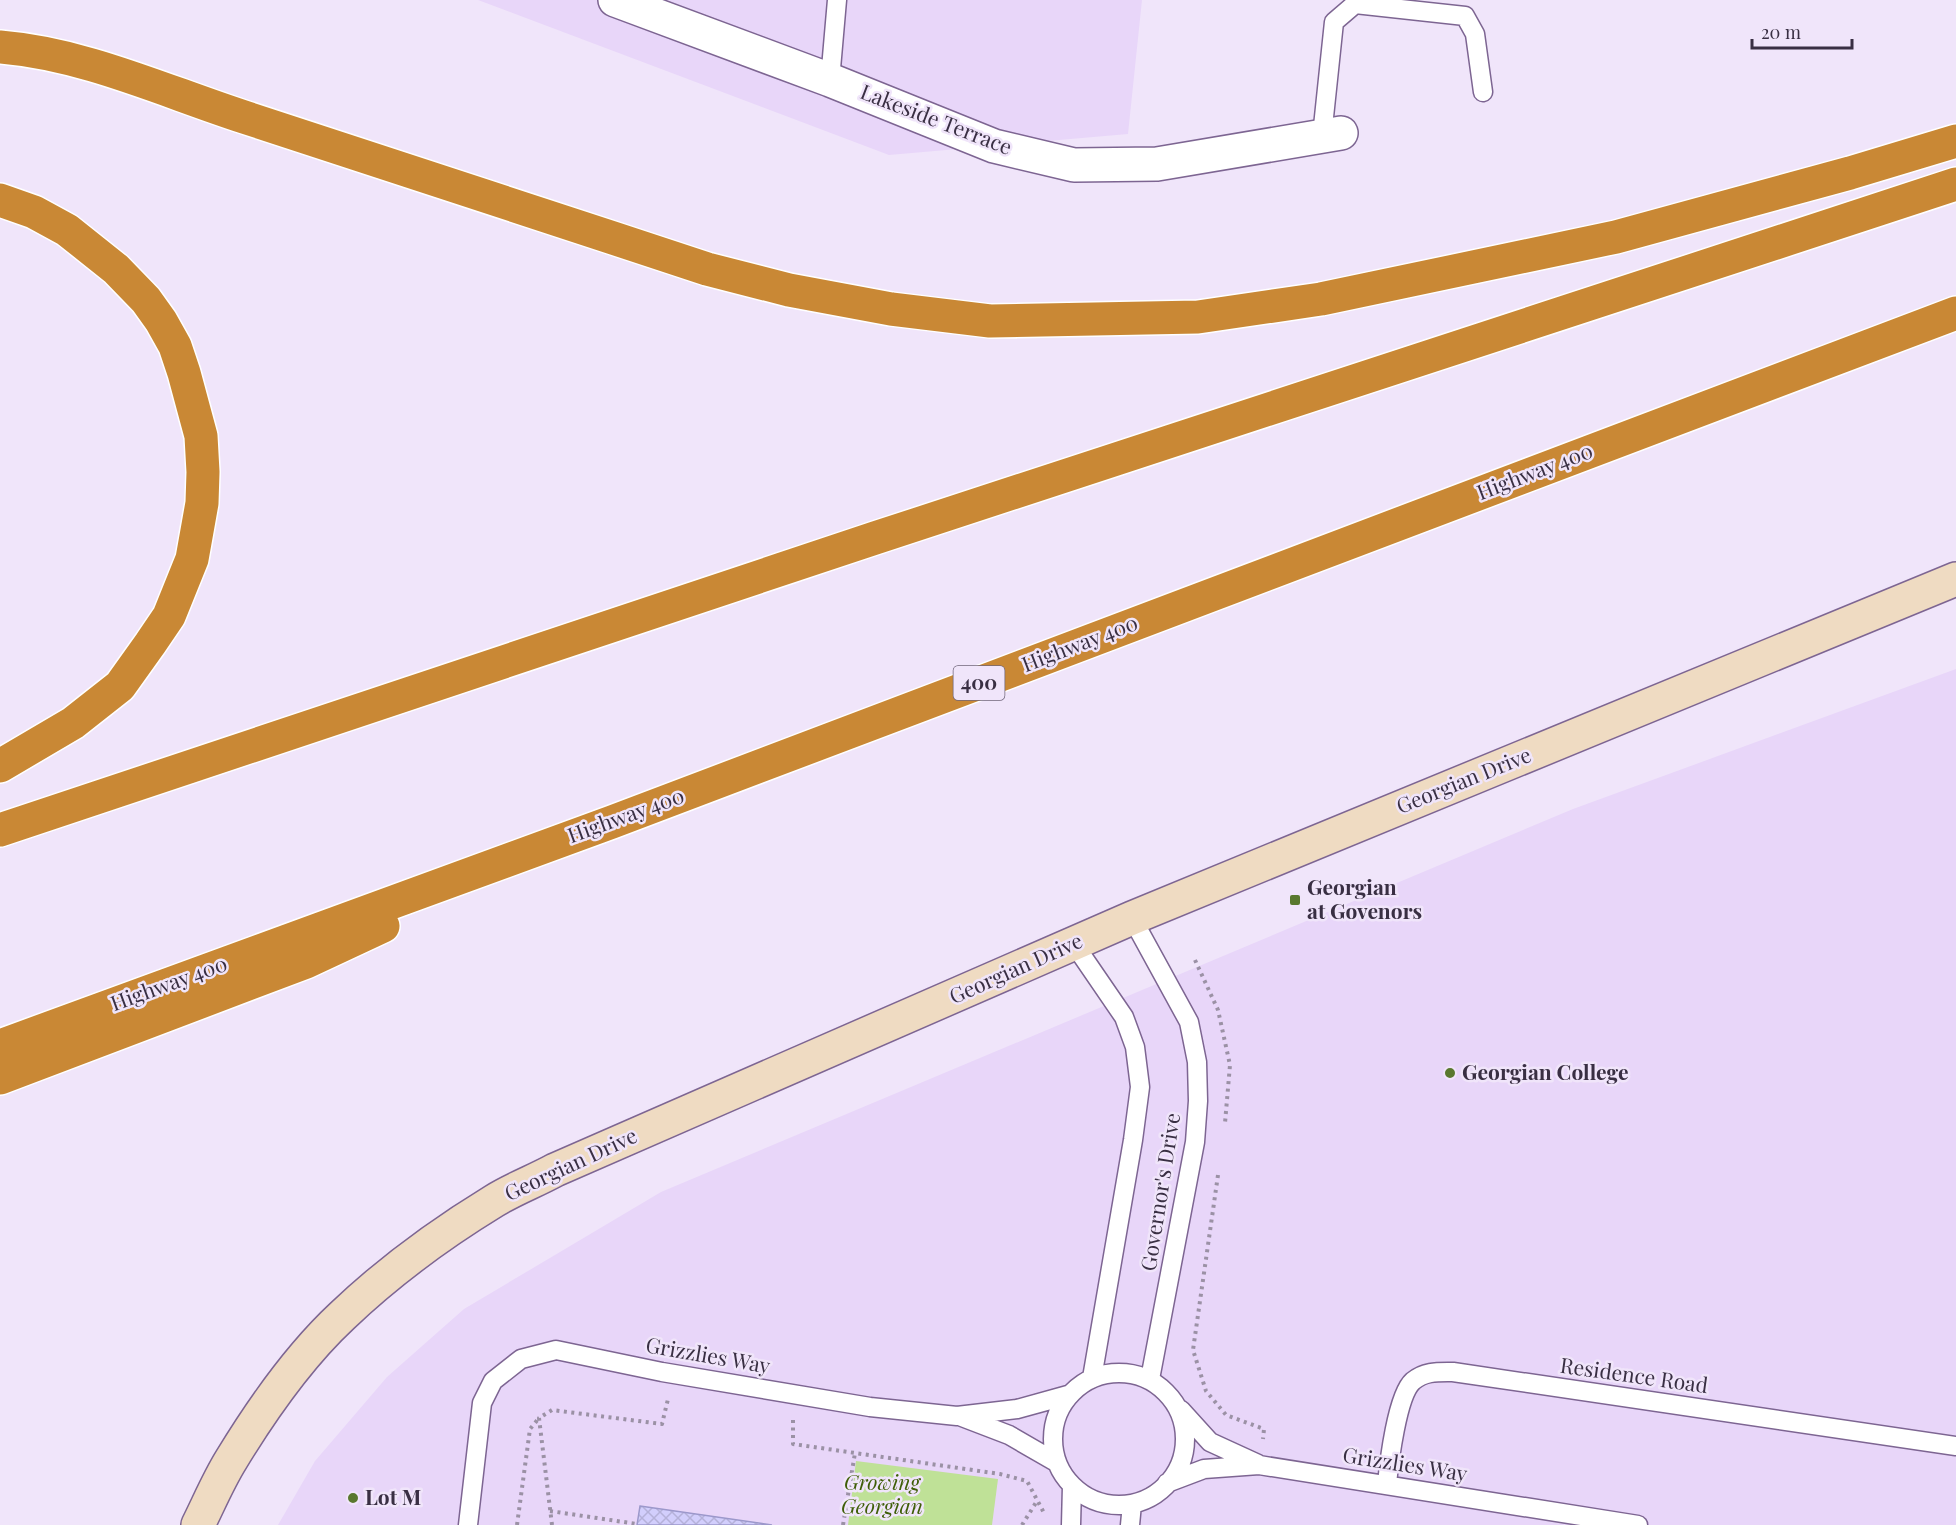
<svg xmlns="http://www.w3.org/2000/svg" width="1956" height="1525" font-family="'Playfair Display',serif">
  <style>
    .built { fill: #e8d6f9 }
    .green { fill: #bfe197 }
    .building { fill: url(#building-cross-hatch); stroke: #9c98cb; stroke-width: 1.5; filter: url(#shadow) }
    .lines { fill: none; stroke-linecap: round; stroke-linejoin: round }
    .service-casing { stroke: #7d6592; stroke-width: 21 }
    .minor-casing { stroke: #7d6592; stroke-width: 36 }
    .secondary-casing { stroke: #7d6592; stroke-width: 36 }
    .motorway-casing { stroke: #fff; stroke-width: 36 }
    .path { stroke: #9b91a5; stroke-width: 4; stroke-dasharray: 3 4.5; stroke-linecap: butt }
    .service { stroke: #fff; stroke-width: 18 }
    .minor { stroke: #fff; stroke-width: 33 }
    .secondary { stroke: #efdbc2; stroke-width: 33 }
    .motorway { stroke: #c98835; stroke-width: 33 }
    .poi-dot { fill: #59782e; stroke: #f0e5fa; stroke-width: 2 }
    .labels { text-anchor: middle; stroke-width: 5; stroke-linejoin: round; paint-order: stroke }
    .shield { fill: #f0e5fa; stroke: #70667a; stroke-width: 1.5 }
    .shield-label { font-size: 20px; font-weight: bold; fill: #392f43 }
    .street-label { font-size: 21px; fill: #392f43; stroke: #f0e5fa }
    .poi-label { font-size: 21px; font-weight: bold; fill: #392f43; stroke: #f0e5fa; text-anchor: start }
    .park-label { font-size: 21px; font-style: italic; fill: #3f5e08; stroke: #f0e5fa }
  </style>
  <defs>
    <pattern id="building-cross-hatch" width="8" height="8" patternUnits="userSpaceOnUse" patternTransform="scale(1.5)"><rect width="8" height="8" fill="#d2cefc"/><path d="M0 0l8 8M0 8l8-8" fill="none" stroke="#b5b1d9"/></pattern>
    <filter id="shadow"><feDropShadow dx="6" dy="4" stdDeviation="1.5" flood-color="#0004"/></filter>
  </defs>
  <rect width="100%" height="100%" fill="#f0e5fa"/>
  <!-- built -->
  <path class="built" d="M478,0H1142L1128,134L889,155Z
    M1956,669V1525H278L315,1461L387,1377L464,1309L661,1192L1573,809Z"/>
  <!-- green -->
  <path class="green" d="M856,1461L998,1479L992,1525H848Z"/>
  <!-- building -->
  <path class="building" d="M640,1506L772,1525H637Z"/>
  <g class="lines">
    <!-- service casing -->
    <g class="service-casing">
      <path id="service" d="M830,80L837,0
        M1322,136L1334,22L1355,4L1465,16L1475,34L1483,92
        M1132,918L1189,1022L1197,1062L1198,1101L1195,1142L1150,1379
        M1074,944L1124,1017L1135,1047L1140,1087L1133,1140L1092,1378
        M1053 1439a66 66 0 1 1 132 0a66 66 0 1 1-132 0Z
        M1181,1410L1210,1442L1258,1464
        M962,1417L1009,1435L1054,1461
        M1167,1483L1204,1469L1259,1465L1638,1525
        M1387,1484C1389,1463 1397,1395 1413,1381C1425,1371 1438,1372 1453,1372L1956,1446
        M468,1525L482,1403L493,1381L521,1359L556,1350L662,1372L870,1407L957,1416L1017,1409L1068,1395
        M1071,1525L1072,1486
        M1130,1525L1132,1504"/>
    </g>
    <!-- minor casing -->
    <g class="minor-casing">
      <path id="minor" d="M615,0L830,80L994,146L1074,165L1157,164L1341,133"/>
    </g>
    <!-- secondary casing -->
    <g class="secondary-casing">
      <path id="secondary" d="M198,1525C209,1503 218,1481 231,1460C262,1409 298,1357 342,1316C387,1273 440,1234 494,1201C513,1189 535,1181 555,1170L1132,918L1956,579"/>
    </g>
    <!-- motorway casing -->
    <g class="motorway-casing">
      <path id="motorway" d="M0,47C85,54 164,91 244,117C399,168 553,218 707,269L789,290L891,309L990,321L1198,317L1321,299L1616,237L1850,173L1956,141
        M0,200L34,212L67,230L116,269L146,300L161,321L175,346L184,373L201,436L203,472L202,503L192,559L169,616L150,644L120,686L73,723L0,766
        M0,830L875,538L1956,184
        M0,1046L612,822L1956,313
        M0,1078L306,962L383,926"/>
    </g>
    <!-- path -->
    <path class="path" d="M1195,960L1218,1010L1230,1065L1225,1123
      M1218,1175L1193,1350L1206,1391L1226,1415L1264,1429L1263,1439
      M793,1420V1444L1000,1474L1027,1481L1044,1513
      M550,1511L637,1524
      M517,1525L530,1429L539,1418
      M552,1525L539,1418L552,1410L662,1424L668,1399
      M843,1525L855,1453
      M1022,1525L1037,1501"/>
    <!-- service -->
    <use href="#service" class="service"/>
    <!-- minor -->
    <use href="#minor" class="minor"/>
    <!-- secondary -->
    <use href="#secondary" class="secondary"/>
    <!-- motorway -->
    <use href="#motorway" class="motorway"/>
  </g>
  <!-- markers -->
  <g class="poi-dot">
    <rect x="1289" y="894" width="12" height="12" rx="3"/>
    <circle cx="1450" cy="1073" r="6"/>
    <circle cx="353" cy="1498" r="6"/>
  </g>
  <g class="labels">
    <!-- shield labels -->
    <rect class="shield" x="953.5" y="666" width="51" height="34" rx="4.5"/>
    <g class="shield-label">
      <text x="979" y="690">400</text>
    </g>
    <!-- street labels -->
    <g class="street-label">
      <text transform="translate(936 120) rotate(21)" y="7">Lakeside Terrace</text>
      <text transform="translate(1535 472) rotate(-21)" y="7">Highway 400</text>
      <text transform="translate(1080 644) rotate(-21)" y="7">Highway 400</text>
      <text transform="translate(1464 781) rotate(-22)" y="7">Georgian Drive</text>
      <text transform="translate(626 816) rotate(-20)" y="7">Highway 400</text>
      <text transform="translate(1016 969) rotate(-24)" y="7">Georgian Drive</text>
      <text transform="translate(169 984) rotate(-20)" y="7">Highway 400</text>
      <text transform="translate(571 1165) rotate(-25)" y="7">Georgian Drive</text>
      <text transform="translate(1161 1192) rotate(-81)" y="7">Governor's Drive</text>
      <text transform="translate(708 1356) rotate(10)" y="7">Grizzlies Way</text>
      <text transform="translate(1634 1376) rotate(8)" y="7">Residence Road</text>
      <text transform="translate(1405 1465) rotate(9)" y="7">Grizzlies Way</text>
    </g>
    <!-- poi labels -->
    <g class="poi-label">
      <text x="1307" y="895">Georgian<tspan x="1307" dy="24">at Govenors</tspan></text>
      <text x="1462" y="1080">Georgian College</text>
      <text x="365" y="1505">Lot M</text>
    </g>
    <!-- park labels -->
    <g class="park-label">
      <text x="882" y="1490">Growing<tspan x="882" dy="24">Georgian</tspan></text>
    </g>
  </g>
  <!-- scale -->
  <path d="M1752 39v9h100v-9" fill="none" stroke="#392f43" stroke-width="3"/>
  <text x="1761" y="39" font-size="18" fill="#392f43" stroke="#f0e5fa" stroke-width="4.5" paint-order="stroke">20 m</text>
</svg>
